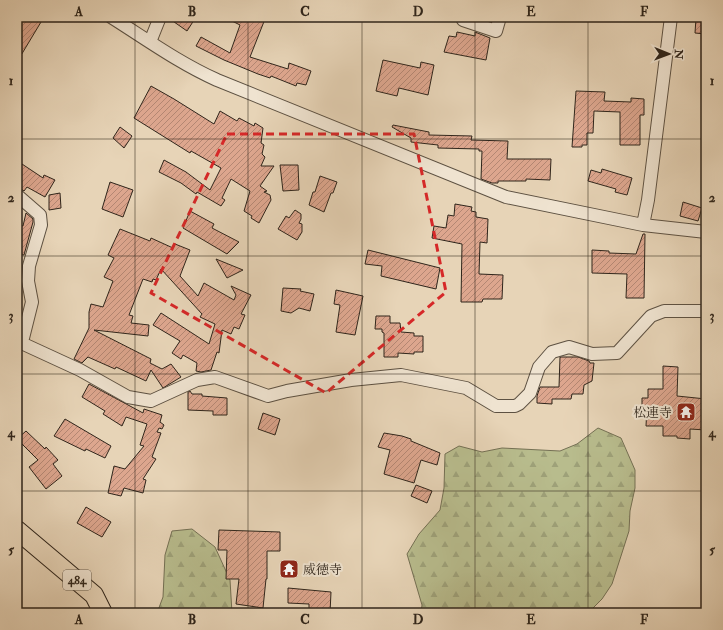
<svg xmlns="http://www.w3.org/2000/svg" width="723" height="630" font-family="'IM FELL Double Pica','Noto Serif JP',serif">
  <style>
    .forest { fill: url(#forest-firs); stroke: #747054 }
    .building { fill: url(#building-hatch); stroke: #2f251b }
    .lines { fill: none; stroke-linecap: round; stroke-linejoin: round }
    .minor-casing { stroke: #5d5142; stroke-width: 14 }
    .highway-casing { stroke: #2f251b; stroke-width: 20 }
    .minor { stroke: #efe3d0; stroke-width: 12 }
    .highway { stroke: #e7d4b7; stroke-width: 18 }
    .marked { fill: none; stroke: #d62828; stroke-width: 3; stroke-dasharray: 8 5; stroke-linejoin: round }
    .grid { fill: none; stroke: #2f251b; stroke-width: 1; stroke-opacity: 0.55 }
    .labels { text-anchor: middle; stroke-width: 4; stroke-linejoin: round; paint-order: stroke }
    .shield { fill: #efe3d0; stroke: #695e51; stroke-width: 1 }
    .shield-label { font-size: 12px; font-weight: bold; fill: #2f251b }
    .poi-label { font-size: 13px; fill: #2f251b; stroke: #efe3d0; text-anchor: end }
    .neatline { fill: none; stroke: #2f251b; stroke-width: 1.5 }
    .grid-label { font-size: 13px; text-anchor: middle; font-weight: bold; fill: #2f251b }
  </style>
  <defs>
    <pattern id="forest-firs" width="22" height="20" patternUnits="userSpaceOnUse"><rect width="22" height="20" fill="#b8bc8d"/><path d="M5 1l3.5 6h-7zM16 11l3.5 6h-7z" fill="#9ea179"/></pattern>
    <pattern id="building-hatch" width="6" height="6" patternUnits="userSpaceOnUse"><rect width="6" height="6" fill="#dda68e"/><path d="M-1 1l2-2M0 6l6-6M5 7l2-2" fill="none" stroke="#b48773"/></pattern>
  </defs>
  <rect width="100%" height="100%" fill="#e7d4b7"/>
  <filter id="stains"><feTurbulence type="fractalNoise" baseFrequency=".005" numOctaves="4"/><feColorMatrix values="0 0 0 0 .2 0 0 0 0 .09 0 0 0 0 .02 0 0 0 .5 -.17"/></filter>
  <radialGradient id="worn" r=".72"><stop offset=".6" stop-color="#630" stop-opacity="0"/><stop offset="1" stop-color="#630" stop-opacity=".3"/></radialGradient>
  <!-- forest -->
  <path class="forest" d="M598,428L621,438L635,470V488L630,511L629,531L612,584L602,599L588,613H421L422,605L407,554L419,534L440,510L444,488L445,454L459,446L482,452L502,448L560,451L577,444Z
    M192,529L215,547L230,580L232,613H157L163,597L165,555L172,531Z"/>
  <!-- building -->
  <path class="building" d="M24,17H44L17,62V29Z
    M167,17H196L187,31Z
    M224,17H260L265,19L250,57L288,69L289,63L311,71L306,85L297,83L296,86L271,76L270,78L258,74L224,60L196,46L201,37L230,53L240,25Z
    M696,18L706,19V34L695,33Z
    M457,32L475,36V32L490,38L486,60L444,52L449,36L456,37Z
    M383,60L420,68L421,62L434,65L428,95L399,88L397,96L376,91Z
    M151,86L174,99L214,124L220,111L237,121L239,118L254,126L255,123L263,128L261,143L264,145L262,154L265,157L261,166H274L260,186L267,191L264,192L270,195L271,200L259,223L251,218L252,216L244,211L250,191L231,179L222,198L225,200L221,206L197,192L196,194L181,183L159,172L164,160L186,172L210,190L221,168L191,151L190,153L134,118Z
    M576,91L605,92L604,101L631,102V98L644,99V115H640V145H620V112L594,111L593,133H587V145H582V147H572Z
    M393,125L429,132V135L472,136L471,140L508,141L507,159H551L550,180L526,179V181H498V183H492L481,179L482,151H479V149L438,148V145L411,142V138L392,127Z
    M120,127L132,136L124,148L113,138Z
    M22,164L43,178L44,175L55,180L45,197L27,187L24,191L17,186V172Z
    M280,165H298L299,190L283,191Z
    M602,169L632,178L627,195L615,192L616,189L588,181L591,170L601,173Z
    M320,176L337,182L333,193H331L324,212L309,205L313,192H315Z
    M110,182L133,190L123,217L102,209Z
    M60,193L61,208L49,210V195Z
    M683,202L702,208L698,221L680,216Z
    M455,204L472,207L471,211L476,212V217L488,219L487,243L480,242L479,274L503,275L502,299H483L482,302H461L462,244L432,238L434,226L446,228L448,215L454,216Z
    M295,210L301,214V219L299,223L302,224V232L297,240L278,229L286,216L289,218Z
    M190,211L214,224L212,228L239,242L227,254L183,228Z
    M26,213L33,219V222L24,255L17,254V224L23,226Z
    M120,229L150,241L151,238L173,248L175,244L190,250L180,276L198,296L204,283L234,300L236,295L231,286L251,295L241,314L245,315L239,329L234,327L231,334L222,330L219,353L217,352L211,370L201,372L196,371L197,363L183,355L181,359L172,353L180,341L153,325L161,313L209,344L215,324L200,317L202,314L161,269L156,280L153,279L152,282L143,279L129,315L133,316L131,323L149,325L148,336L94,330L151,359L150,363L162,369L171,364L181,377L163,388L151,370L146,381L116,367L115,369L88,357L82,363L74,359L89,328V312L91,304L103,307L113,281L104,277L114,258L108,255Z
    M643,234H645L644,298H626L627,274L592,273V250L609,251V253L636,254Z
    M368,250L440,268L436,289L381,276L382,266L365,264Z
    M216,259L243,270L227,278Z
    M283,288L301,289L300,291L314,294L310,311L299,308L291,313L281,311Z
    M336,290L363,296L355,335L336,332L340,305L334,304Z
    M376,316H390V323H400L401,332L414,333V336H423V352H414V354L398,353V357H384V333L382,332V329H375Z
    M560,357H578L589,361L590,363H594L592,381L584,385L583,394H572L571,399H552V404L537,403V396L540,387H559Z
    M663,366L678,367L677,396L706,399V430L690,429V439L677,438V436H663V426H646L647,407H642V398H648V389H663Z
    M89,384L143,413L144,409L162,415L160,422L164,425L162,429L159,428L157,432L161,433L152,457L156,459L143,479L146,480L143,493L124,488L121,496L108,493L114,466L125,469L144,446L140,445L147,424L126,417L122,426L103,414L105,411L82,397Z
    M190,391L192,394H202V396L227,398V415H213V411L188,410V392Z
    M263,413L280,419L275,435L258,429Z
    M65,419L111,446L105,458L86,449L85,451L54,436Z
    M26,431L45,449L46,447L58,460L53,464L62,476L46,489L29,467L38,460L17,439Z
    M384,433L402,436L411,439V441L440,453L437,465L421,460L414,483L384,474L390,450L378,447Z
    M416,485L432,491L427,503L411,496Z
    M86,507L111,522L102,537L77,523Z
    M219,530L280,532V551H267V579H266L263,608L236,604L239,579H226L227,550H218Z
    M288,588L331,592L330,613H316V610L309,611V604L288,603Z"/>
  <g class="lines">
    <!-- minor casing -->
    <g class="minor-casing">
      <path id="minor" d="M111,17C146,39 179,63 217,80L506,197L643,225L706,232
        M463,20L496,31L500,17
        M150,42L160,17
        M17,195L40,215L41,225L29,266L28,281L32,302L22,342
        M643,225L648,200L671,17
        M17,341L80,370L128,397L151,401L197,380L215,377L268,396L287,391L351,380L401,375L466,388L496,406H515L519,404L530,393L539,367L552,352L569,347L592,354L617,353L651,316L664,311H706"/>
    </g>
    <!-- highway casing -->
    <g class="highway-casing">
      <path id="highway" d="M17,530L94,595L103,613"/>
    </g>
    <!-- minor -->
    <use href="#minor" class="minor"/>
    <!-- highway -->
    <use href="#highway" class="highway"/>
  </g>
  <!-- marked area -->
  <path class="marked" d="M227,134H414L446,292L326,393L151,293Z"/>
  <!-- grid -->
  <path class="grid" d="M135,17V613M248,17V613M362,17V613M475,17V613M588,17V613M17,139H706M17,256H706M17,374H706M17,491H706"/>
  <!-- icons -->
  <defs>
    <g id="temple-square" transform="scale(1)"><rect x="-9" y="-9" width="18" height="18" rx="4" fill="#8f2418" stroke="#efe3d0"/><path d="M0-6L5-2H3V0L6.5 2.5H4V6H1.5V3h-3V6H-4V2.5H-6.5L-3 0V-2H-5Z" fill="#fff"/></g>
  </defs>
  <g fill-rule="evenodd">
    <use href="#temple-square" x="686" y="412"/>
    <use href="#temple-square" x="289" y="569"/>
  </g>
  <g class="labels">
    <!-- shield labels -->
    <rect class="shield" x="63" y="570" width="28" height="20" rx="3"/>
    <g class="shield-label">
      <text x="77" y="584">484</text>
    </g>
    <!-- poi labels -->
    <g class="poi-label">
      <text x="672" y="417">松連寺</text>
      <text x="303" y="574" text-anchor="start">威徳寺</text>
    </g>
  </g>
  <!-- margin -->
  <rect width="723" height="630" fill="none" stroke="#e7d4b7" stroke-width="44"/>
  <!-- north arrow -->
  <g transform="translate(669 54) rotate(91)" stroke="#efe3d0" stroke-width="3" paint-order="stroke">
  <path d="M0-3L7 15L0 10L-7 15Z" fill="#2f251b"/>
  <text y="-6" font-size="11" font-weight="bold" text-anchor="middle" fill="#2f251b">N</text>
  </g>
  <rect x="22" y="22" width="679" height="586" class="neatline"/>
  <g class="grid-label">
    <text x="79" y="16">A</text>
    <text x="192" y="16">B</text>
    <text x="305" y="16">C</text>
    <text x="418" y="16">D</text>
    <text x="531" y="16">E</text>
    <text x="644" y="16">F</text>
    <text x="11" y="85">1</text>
    <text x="712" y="85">1</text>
    <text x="11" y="202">2</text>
    <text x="712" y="202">2</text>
    <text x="11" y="320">3</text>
    <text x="712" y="320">3</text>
    <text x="11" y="437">4</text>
    <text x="712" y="437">4</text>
    <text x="11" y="554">5</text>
    <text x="712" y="554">5</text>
    <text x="79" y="624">A</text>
    <text x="192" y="624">B</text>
    <text x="305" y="624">C</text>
    <text x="418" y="624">D</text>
    <text x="531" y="624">E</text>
    <text x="644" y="624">F</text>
  </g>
  <rect width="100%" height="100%" filter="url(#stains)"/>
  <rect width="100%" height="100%" fill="url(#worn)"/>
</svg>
